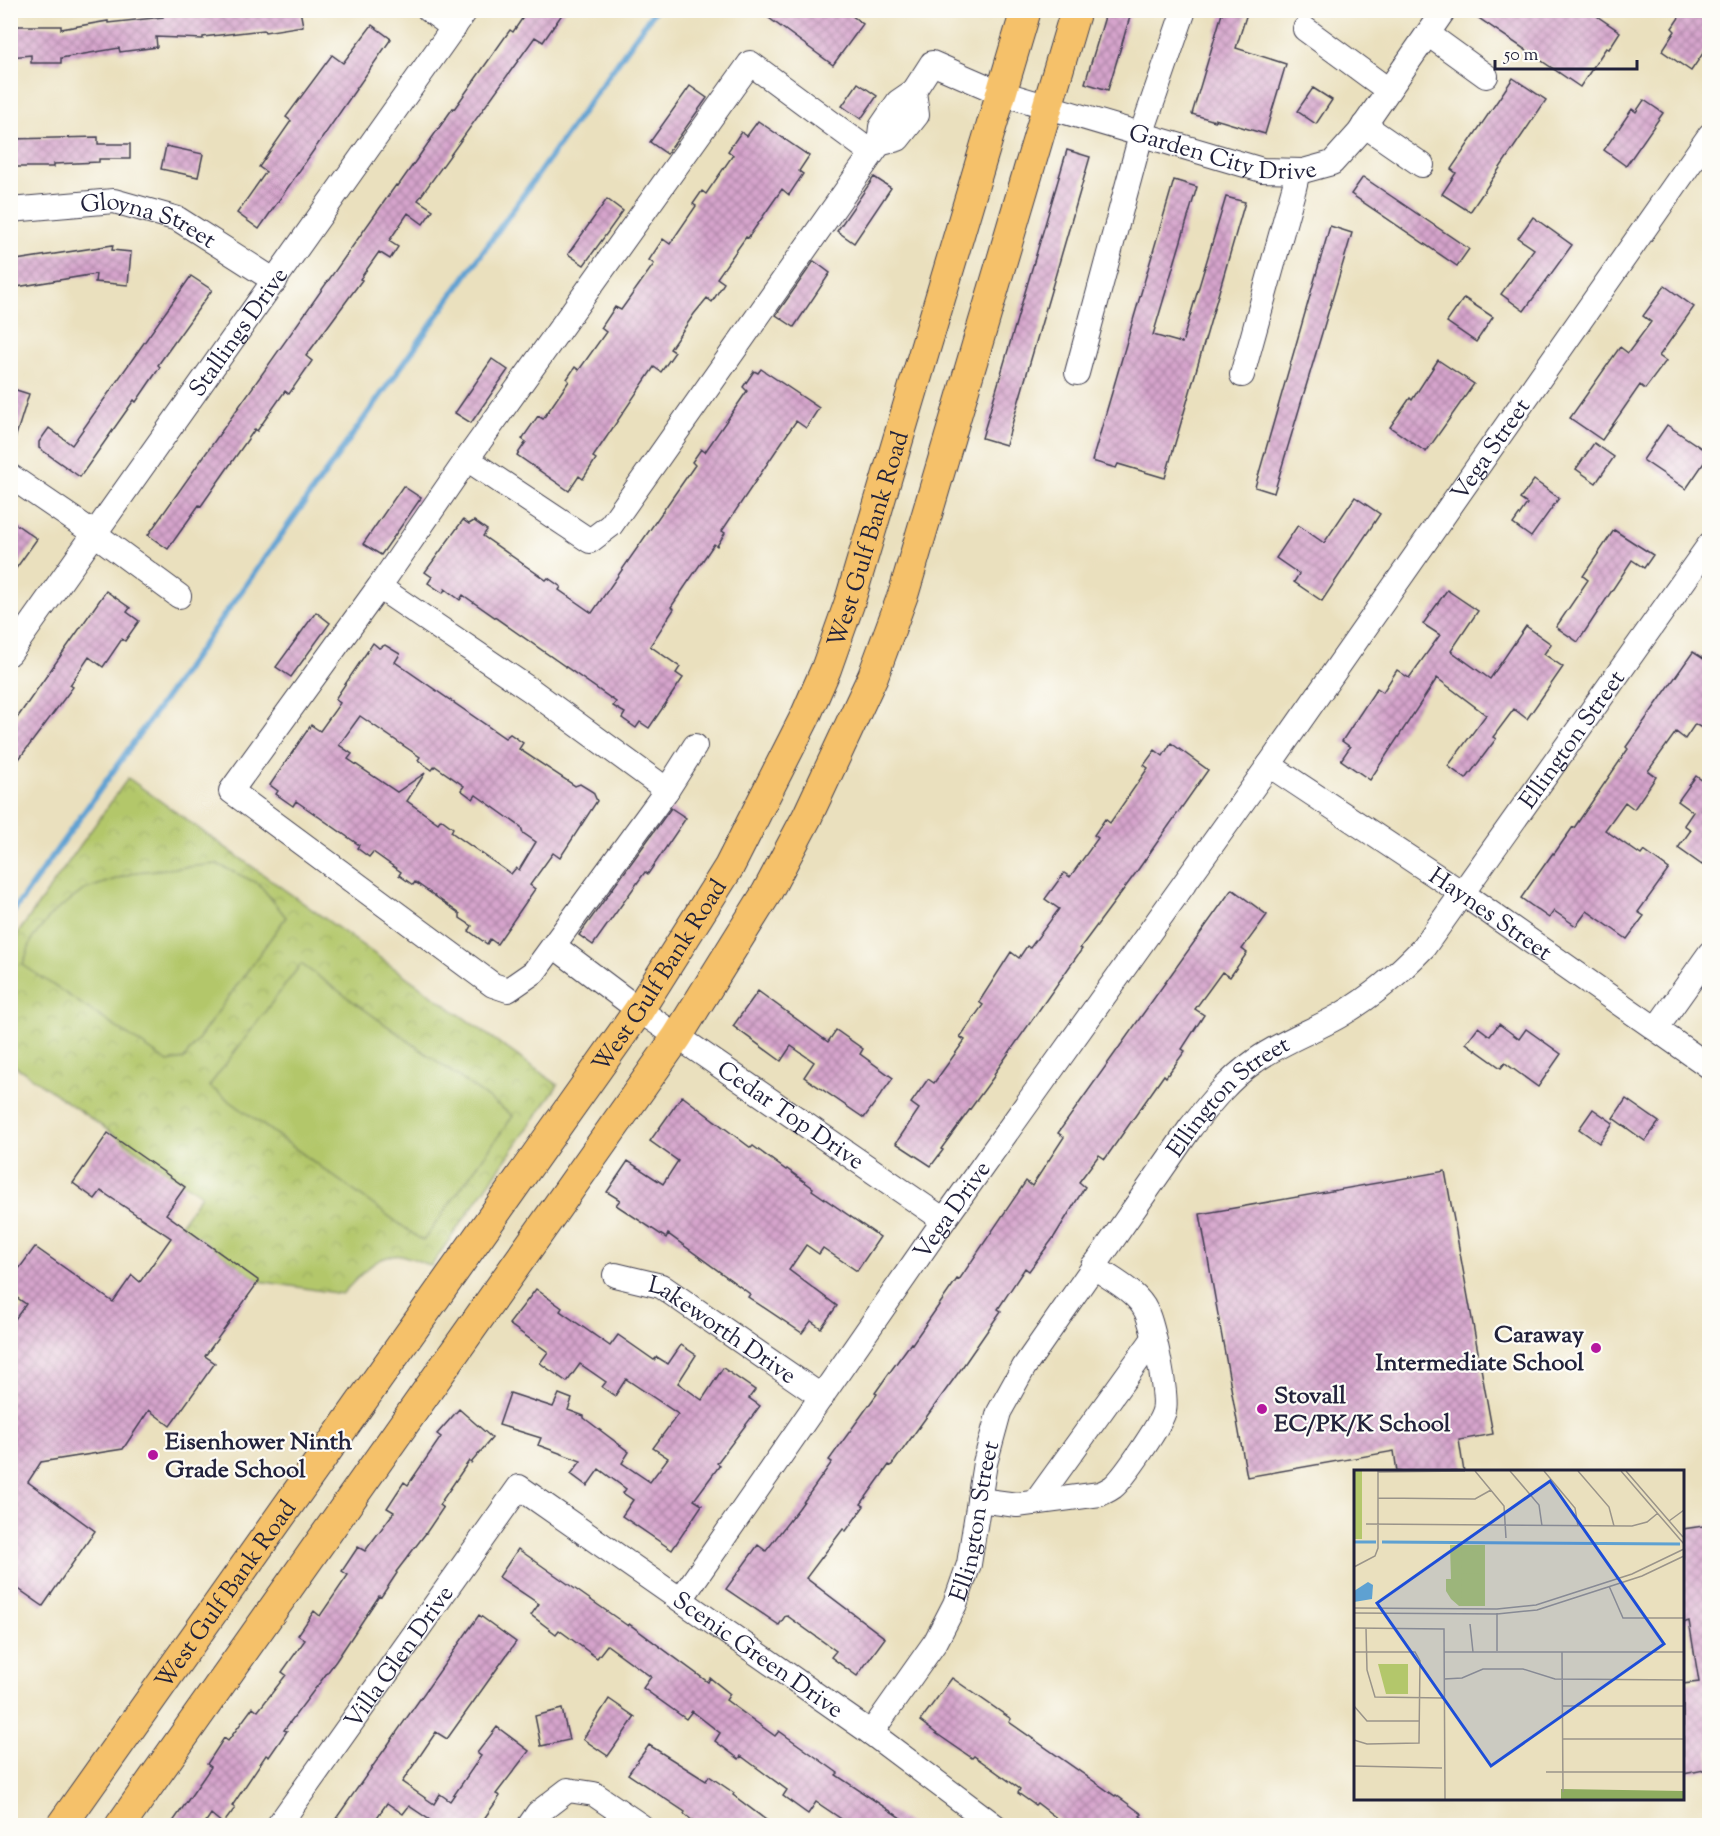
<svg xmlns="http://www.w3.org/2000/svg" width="1720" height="1836" font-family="'Sorts Mill Goudy',serif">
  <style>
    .park { fill: url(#park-crowns); stroke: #6a7453; stroke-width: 1.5 }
    .pitch { fill: #b3c76b; stroke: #6a7453; stroke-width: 1.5 }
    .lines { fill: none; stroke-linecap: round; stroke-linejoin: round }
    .stream { stroke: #5ea1d2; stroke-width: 6 }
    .building { fill: url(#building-cross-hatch); fill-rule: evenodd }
    .minor-casing { stroke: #403e4f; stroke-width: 26 }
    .major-casing { stroke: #403e4f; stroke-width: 32 }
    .minor { stroke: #fff; stroke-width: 24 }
    .major { stroke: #f5c16b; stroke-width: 30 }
    .poi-dot { fill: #b5179e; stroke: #fdfcf7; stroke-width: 2 }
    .labels { text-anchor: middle; stroke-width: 4.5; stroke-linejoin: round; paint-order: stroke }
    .street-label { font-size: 24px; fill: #22223b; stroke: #fdfcf7 }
    .poi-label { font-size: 24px; font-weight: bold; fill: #22223b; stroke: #fdfcf7; text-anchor: start }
    .inset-river { fill: none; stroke: #5ea1d2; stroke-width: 3 }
    .inset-road { fill: none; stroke: #9a948a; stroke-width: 1.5 }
    .view { fill: #1d4ed8; fill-opacity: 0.15; stroke: #1d4ed8; stroke-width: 3 }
    .inset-edge { fill: none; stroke: #22223b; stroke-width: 3 }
  </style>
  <defs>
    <pattern id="park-crowns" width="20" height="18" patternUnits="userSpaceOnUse" patternTransform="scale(1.5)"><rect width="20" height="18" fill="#b3c76b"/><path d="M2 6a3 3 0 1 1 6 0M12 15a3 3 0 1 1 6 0" fill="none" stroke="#9aab5e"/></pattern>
    <pattern id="building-cross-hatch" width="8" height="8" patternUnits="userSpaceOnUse" patternTransform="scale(1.5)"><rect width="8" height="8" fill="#d6a4cc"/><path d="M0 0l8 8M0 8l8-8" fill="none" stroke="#ad85a7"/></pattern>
  </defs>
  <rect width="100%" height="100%" fill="#fdfcf7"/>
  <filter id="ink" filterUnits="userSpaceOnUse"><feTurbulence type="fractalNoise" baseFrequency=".0167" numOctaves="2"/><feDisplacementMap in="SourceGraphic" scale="12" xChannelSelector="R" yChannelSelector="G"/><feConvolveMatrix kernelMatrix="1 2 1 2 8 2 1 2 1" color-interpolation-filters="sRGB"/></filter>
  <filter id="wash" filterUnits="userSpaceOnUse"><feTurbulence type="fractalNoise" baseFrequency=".008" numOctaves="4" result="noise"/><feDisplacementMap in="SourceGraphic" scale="24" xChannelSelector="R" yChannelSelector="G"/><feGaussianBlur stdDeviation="1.35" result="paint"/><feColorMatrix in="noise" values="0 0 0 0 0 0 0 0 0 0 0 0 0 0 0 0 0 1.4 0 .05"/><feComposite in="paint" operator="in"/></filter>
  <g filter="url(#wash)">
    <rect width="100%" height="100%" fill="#eae0be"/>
    <!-- park -->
    <path class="park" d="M128,778L558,1085L431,1266C423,1263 413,1258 404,1256C377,1251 359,1277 342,1294L259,1281L180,1225L201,1195L11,1063V943Z"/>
    <!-- pitch -->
    <path class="pitch" d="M217,864L259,884L286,917L184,1059L168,1062L23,965L32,939L52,914L84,890L136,872Z
      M301,964L513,1116L423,1241L209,1086Z"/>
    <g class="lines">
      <!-- stream -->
      <path class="stream" d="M10,916L655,10"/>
    </g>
    <g id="blocks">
      <!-- building -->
      <path class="building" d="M214,10H300L303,26L265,32L264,30L203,37V39L156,37L157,47L120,52L119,48L61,58V63H31V55L10,57V26H61V29L108,21V23L163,17L164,11L197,12Z
        M528,10H565L543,42L535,37L418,200L433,210L423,224L408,213L389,241L398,247L390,259L379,252L360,279L362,280L306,356L312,361L289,394L285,391L257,431L255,429L201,506L199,505L168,549L148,535L396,185L398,186L453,108L454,109L510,30L513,32Z
        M758,10H844L863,24L833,65Z
        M1107,10H1132L1108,90L1085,83Z
        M1223,10H1248L1236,48L1286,64L1265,134L1215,119V121L1192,114Z
        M1467,10H1588L1620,32L1609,49L1606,48L1580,87Z
        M1684,10H1698L1710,18V43L1691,71L1662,51L1675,31L1672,28Z
        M372,25L391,39L259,229L237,213L266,172L259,167L291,121L286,117L332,55L343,63Z
        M1513,78L1546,100L1470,212L1442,194L1456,173L1451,169Z
        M858,83L877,96L861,119L842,106Z
        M690,86L707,98L667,154L650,142Z
        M1313,88L1332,100L1316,124L1297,111Z
        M1644,100L1663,113L1626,166L1604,150L1632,109L1636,112Z
        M758,121L809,156L799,171L803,174L789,195L782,189L748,238L746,237L717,278L724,283L712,302L707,298L694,314L670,349L675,352L661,372L654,367L593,457L596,459L583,479L579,476L569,491L517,455L526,442L522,439L538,416L543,419L569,381L567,379L575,367L579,370L606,332L601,328L615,307L621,310L654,264L649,260L663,239L670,244L696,206L693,204L702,191L706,194L733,155L728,151L741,132L747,136Z
        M98,137V144H130V159H99V162L54,164V167H11V139Z
        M166,146L203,154L198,177L161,169Z
        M1067,150L1090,157L1006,445L982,438Z
        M874,177L891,188L854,243L837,231Z
        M1363,177L1469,249L1457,266L1351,194Z
        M1174,180L1197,187L1153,335L1182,343L1226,197L1245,202L1165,478L1118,464L1116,468L1092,461Z
        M607,199L623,211L584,265L568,254Z
        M1533,217L1572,245L1524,311L1501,294L1534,249L1518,238Z
        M1330,226L1352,233L1274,493L1255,487Z
        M113,245L112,250L131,252L128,285L95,282L96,274L10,288V261Z
        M814,261L830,273L794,327L776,315Z
        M191,276L212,290L158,365L160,367L136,402L134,400L80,477L39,448V442L49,428L72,445Z
        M1665,286L1694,307L1659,356L1666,361L1645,389L1640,385L1602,440L1570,418L1620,347L1628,353L1651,322L1643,316Z
        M1464,298L1493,317L1476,342L1447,322Z
        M492,359L508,370L471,423L455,413Z
        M1438,360L1474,384L1426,452L1390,427L1410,398L1412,400Z
        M761,369L819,408L806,428L796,421L722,531L725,533L717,546L714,544L671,607L674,609L650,646L680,667L676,673L683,678L649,728L640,722L636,728L622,718L625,713L613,706L616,702L463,595L460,600L445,589L443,593L428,583L432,577L425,572L463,520L469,524L474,521L487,530L483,536L546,580L548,578L561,587L559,590L592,613L695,465L692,462L701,449L705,452L747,391L743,387L754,371L758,373Z
        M10,388L29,394L14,442H10Z
        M1667,425L1710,454L1686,489L1643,460Z
        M1594,443L1614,457L1596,483L1576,469Z
        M1534,480L1559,498L1531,537L1513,524L1527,504L1520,499Z
        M403,486L421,498L381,555L363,544Z
        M1355,497L1380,514L1322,601L1294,582L1299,574L1276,558L1298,525L1324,543Z
        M10,520L37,539L10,577Z
        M1614,530L1653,555L1644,568L1632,560L1578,642L1556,627L1588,580L1583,576Z
        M1447,590L1478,611L1451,651L1490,679L1526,626L1551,644L1544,654L1563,667L1527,719L1514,709L1493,737L1496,739L1466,779L1448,766L1486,715L1437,678L1370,780L1341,760L1350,747L1342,741L1377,688L1383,692L1397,670L1409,678L1440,635L1423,624Z
        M106,591L130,608L127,612L139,621L125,641L122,639L103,667L89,657L70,685L73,687L10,771V728Z
        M316,612L330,623L291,677L276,667Z
        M373,643L379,648L385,645L400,654L395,662L505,738L510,734L523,743L519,749L575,786L580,784L593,792L597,801L560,858L553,853L530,885L535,889L497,944L490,939L487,944L469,931L472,926L460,918V914L415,882L413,885L399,875L401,872L373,852L369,857L357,848L359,845L296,801L293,806L276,794L278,791L270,785L311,725L320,731L340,703L335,699ZM360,716L420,757L418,760L432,770L435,766L464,786L461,790L473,799L476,795L521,827L523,833L536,842L519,870L516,868L511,874L451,832L453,828L441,819L438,823L407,801L425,773L397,792L348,759L352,754L339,745Z
        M1693,652L1710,663V733L1695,724L1685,739L1676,732L1648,771L1656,777L1634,809L1625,802L1605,830L1641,855L1644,851L1669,869L1638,912L1644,916L1627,939L1587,911L1576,926L1554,911L1549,918L1521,898L1553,853L1554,854L1573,827L1574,828L1628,749L1626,747Z
        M1171,743L1208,770L1135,874L1080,948L1082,949L994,1074L995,1075L941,1149L943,1150L931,1166L896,1143L919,1109L911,1103L928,1079L934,1083L965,1040L960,1037L983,1005L979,1002L1011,952L1019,958L1027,946L1030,948L1059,909L1045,899L1064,873L1070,877L1098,838L1094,835L1105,819L1110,823L1148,768L1144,765L1155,750L1163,756Z
        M1696,776L1710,786V799L1702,810L1710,815V854L1702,865L1678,848L1691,830L1684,825L1693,812L1678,801Z
        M671,808L686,818L648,874L645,872L593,945L579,935Z
        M1232,889L1267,915L1242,949L1247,953L1230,977L1222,972L1195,1009L1204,1015L1182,1049L1185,1051L1166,1077L1164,1075L1105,1159L1099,1155L1079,1182L1085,1187L1054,1237L1029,1271L1025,1268L998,1309L1001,1311L961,1369L891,1466L889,1465L861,1504L864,1506L846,1531L843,1529L806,1578L885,1638L857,1676L831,1657L836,1651L786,1615L779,1625L726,1589L758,1545L766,1551L799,1508L832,1462L829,1460L877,1394L875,1393L887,1376L911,1343L912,1344L957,1279L959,1280L1026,1181L1032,1186L1064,1137L1058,1133Z
        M758,991L828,1042L836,1030L863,1049L860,1054L893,1078L864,1118L804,1077L814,1062L791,1046L781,1061L733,1026Z
        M1499,1024L1519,1039L1526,1029L1561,1054L1538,1087L1505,1063L1501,1068L1466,1043L1478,1027L1490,1036Z
        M682,1096L751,1148L753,1146L786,1170L787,1169L813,1188L812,1190L880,1237L857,1271L823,1248L819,1254L806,1245L789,1270L837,1306L821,1328L811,1321L802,1333L748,1297L750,1294L668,1234L666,1238L616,1205L620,1200L607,1192L628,1161L663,1184L678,1161L650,1141Z
        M1626,1099L1659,1122L1645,1141L1613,1118Z
        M1593,1109L1613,1123L1599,1143L1579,1129Z
        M108,1133L185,1187L166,1214L259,1281L205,1356L215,1363L170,1426L149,1410L123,1449L41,1462L28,1482L95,1531L43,1606L10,1583V1326L26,1304L10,1293V1281L35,1247L113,1302L132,1275L140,1282L171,1238L101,1191L95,1199L73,1183Z
        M1445,1171L1493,1434L1459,1440L1464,1472H1397L1394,1451L1247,1477L1200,1214Z
        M536,1289L562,1308L560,1311L610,1346L618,1335L654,1360L657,1357L668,1364L681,1345L696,1355L678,1383L702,1400L723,1368L755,1390L749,1398L760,1406L717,1463L720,1465L694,1500L702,1505L672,1550L622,1516L633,1500L623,1493L626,1489L599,1469L587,1486L571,1474L581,1461L538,1445L541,1438L499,1425L510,1393L553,1407L559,1394L572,1399L568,1410L584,1416V1418L629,1452L622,1463L650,1482L668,1458L653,1448L678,1414L626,1379L615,1396L602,1387L606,1382L580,1364L567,1382L540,1363L548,1352L509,1324Z
        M459,1409L492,1438L471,1463L469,1461L439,1505L443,1508L426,1533L396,1572L397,1573L381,1597L379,1596L336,1661L284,1730L287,1731L269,1757L266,1755L232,1806L235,1808L223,1824L211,1814L203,1826H170L211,1767L207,1764L224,1738L228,1741L253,1707L258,1711L286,1675L282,1672L305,1640L298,1635L314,1611L320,1616L348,1575L342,1571L358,1547L365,1551L394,1512L387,1508L404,1482L408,1485L441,1437L437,1434Z
        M1710,1525V1769L1683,1774V1684L1699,1682L1689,1621L1683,1623V1529Z
        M518,1549L628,1626L629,1624L708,1682L710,1678L730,1694L726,1700L775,1736L779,1731L838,1773L836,1775L913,1826H852L816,1802L808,1814L783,1796L787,1790L741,1756L739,1759L715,1741L720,1733L692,1711L686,1719L643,1688L651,1677L607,1645L597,1658L559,1630L556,1634L531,1615L539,1604L499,1577Z
        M479,1615L516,1642L447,1739L436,1732L402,1782L434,1804L440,1794L450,1801L481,1756L477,1753L497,1727L529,1751L496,1794L500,1796L479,1826H439L409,1806L403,1814L387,1803L371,1826H343L335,1820Z
        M952,1678L1011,1719L1009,1722L1115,1796L1116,1795L1142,1814L1140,1816L1154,1826H1067L1037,1803L1035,1805L1018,1793L1020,1789L974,1756L972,1758L937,1734L920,1721Z
        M609,1699L635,1717L608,1756L583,1739Z
        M562,1709L569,1740L541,1746L535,1716Z
        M649,1745L706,1781L709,1776L734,1793L733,1795L774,1826H700L684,1814L685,1812L628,1774Z"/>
    </g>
  </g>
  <g filter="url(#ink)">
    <use href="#blocks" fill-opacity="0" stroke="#403e4f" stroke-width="1.5"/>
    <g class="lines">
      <!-- minor casing -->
      <g class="minor-casing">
        <g id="minor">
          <path d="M429,10L454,28"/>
          <path d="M1305,29L1388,90"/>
          <path d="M1428,34L1486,76"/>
          <path d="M1364,125L1422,165"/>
          <path d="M879,144L898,139L917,115L914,91"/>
          <path id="s1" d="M872,153L750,63L467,459L590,541L611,525L879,144L881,127L898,102L914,91L932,63L1001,93L1262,170L1303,171L1332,163L1359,133L1444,10"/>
          <path id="s2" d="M10,210L114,201L178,219L275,281"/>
          <path d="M1077,373L1141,135L1184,10"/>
          <path d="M1242,375L1294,188L1298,171"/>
          <path d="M10,476L95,534L179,596"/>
          <path d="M379,587L532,691L667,790L534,972L508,990L493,985L231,791L379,587L467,459"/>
          <path id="s3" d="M10,653L466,10"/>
          <path id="s4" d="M1269,765L1462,893L1710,1067"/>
          <path d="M667,790L695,746"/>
          <path id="s5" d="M554,946L639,1010L944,1220"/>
          <path d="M1656,1029L1710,953"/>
          <path id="s6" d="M615,1275L661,1286L822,1397"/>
          <path d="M979,1500L1017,1505L1100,1494C1104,1492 1109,1490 1113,1487C1124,1478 1161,1424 1164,1411C1168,1396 1153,1325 1146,1311C1137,1291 1110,1279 1093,1266"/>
          <path d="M1035,1503L1154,1338"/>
          <path id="s7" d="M681,1599L944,1220L1269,765L1710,135"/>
          <path id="s8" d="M871,1733L936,1641L955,1604L969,1564L985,1463L999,1412L1024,1367L1191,1127C1210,1103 1229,1079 1255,1061C1281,1042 1311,1032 1339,1016C1374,995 1396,976 1424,947L1710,544"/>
          <path id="s9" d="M278,1826L519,1487L871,1733L995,1826"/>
          <path d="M529,1826L538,1813L568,1790L594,1794L641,1826"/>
        </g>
      </g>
      <!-- major casing -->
      <g class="major-casing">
        <g id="major">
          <path id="s10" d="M61,1826L639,1010L729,867L805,717L826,669L849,604L1026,10"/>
          <path d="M120,1826L677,1037L766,894L807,817L873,676L904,592L1076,10"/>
        </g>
      </g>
      <!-- minor -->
      <use href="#minor" class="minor"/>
      <!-- major -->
      <use href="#major" class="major"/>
    </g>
  </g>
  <!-- markers -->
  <g class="poi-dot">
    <circle cx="1596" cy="1348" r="6"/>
    <circle cx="1262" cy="1409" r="6"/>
    <circle cx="153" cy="1455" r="6"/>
  </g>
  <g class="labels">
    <!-- street labels -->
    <g class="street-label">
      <text dy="8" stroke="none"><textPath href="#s1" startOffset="1684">Garden City Drive</textPath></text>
      <text dy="8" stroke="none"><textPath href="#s2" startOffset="142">Gloyna Street</textPath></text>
      <text dy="8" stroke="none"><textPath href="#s3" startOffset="394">Stallings Drive</textPath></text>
      <text dy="8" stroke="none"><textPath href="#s7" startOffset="1406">Vega Street</textPath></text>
      <text dy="8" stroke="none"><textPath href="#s10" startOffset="1526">West Gulf Bank Road</textPath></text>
      <text dy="8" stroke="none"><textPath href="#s8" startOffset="1248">Ellington Street</textPath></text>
      <text dy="8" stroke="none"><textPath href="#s4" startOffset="267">Haynes Street</textPath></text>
      <text dy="8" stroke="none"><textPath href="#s10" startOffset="1040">West Gulf Bank Road</textPath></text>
      <text dy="8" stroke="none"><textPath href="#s8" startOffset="744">Ellington Street</textPath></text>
      <text dy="8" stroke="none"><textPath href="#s5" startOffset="291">Cedar Top Drive</textPath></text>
      <text dy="8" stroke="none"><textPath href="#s7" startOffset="474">Vega Drive</textPath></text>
      <text dy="8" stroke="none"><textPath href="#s6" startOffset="122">Lakeworth Drive</textPath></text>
      <text dy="8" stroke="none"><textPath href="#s8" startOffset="240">Ellington Street</textPath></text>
      <text dy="8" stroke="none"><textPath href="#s10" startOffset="284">West Gulf Bank Road</textPath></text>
      <text dy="8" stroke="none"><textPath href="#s9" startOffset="708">Scenic Green Drive</textPath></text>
      <text dy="8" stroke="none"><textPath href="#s9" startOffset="208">Villa Glen Drive</textPath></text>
    </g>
    <!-- poi labels -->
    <g class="poi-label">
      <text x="1584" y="1342" text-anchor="end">Caraway<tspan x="1584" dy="28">Intermediate School</tspan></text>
      <text x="1274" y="1403">Stovall<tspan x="1274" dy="28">EC/PK/K School</tspan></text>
      <text x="165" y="1449">Eisenhower Ninth<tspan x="165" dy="28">Grade School</tspan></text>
    </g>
  </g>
  <!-- overview -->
  <g transform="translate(1354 1470)">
    <rect width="330" height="330" fill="#eae0be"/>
    <path d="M207,319L330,321V329H207Z" fill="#8eac5f"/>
    <path d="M0,1H8V69H0Z" fill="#b3c76b"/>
    <path d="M96,75H131V136H105L97,129L92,121V109H97ZM24,194H54V224H32Z" fill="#b3c76b"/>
    <path d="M107,77L123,82L129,89V99H108ZM108,103L125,104V134H107Z" fill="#b3c76b"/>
    <path d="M14,112L19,115L18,129L0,132V121Z" fill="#5ea1d2"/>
    <path class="inset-river" d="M0,72H22M28,72L326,74"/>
    <path class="inset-road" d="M121,1L150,36L152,68M156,1L185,35L188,56M190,1L221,38L224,56M224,1L255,37L260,56M267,1L330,74M272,1L329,67M24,2L111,1M24,28L121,29L137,20M315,51L330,40M12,54L278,56L293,52L304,43M0,97L21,86L24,78V1M255,116L269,148H330M0,138L143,139L182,135L278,104L330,79M0,143L143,144L183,140L288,106L330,86M143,143V181M116,154L119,182M0,158L90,159L91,329M12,158L13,200L21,227L90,228M0,182H61L66,191L65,273L13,274L0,270M90,182H330M208,182L209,322M90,209L108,208L129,199H169L201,209L330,210M0,236L13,251H66M209,236H330M209,269H330M0,296L88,298M192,302H330"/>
    <path class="view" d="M196,11L310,174L137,296L23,133Z"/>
    <rect width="330" height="330" class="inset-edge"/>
  </g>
  <!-- margin -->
  <rect width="1720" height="1836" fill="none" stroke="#fdfcf7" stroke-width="36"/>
  <!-- scale -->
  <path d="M1495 60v9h142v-9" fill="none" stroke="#22223b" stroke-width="3"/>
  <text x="1504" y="60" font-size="18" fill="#22223b" stroke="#fdfcf7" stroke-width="4.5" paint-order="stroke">50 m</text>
</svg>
